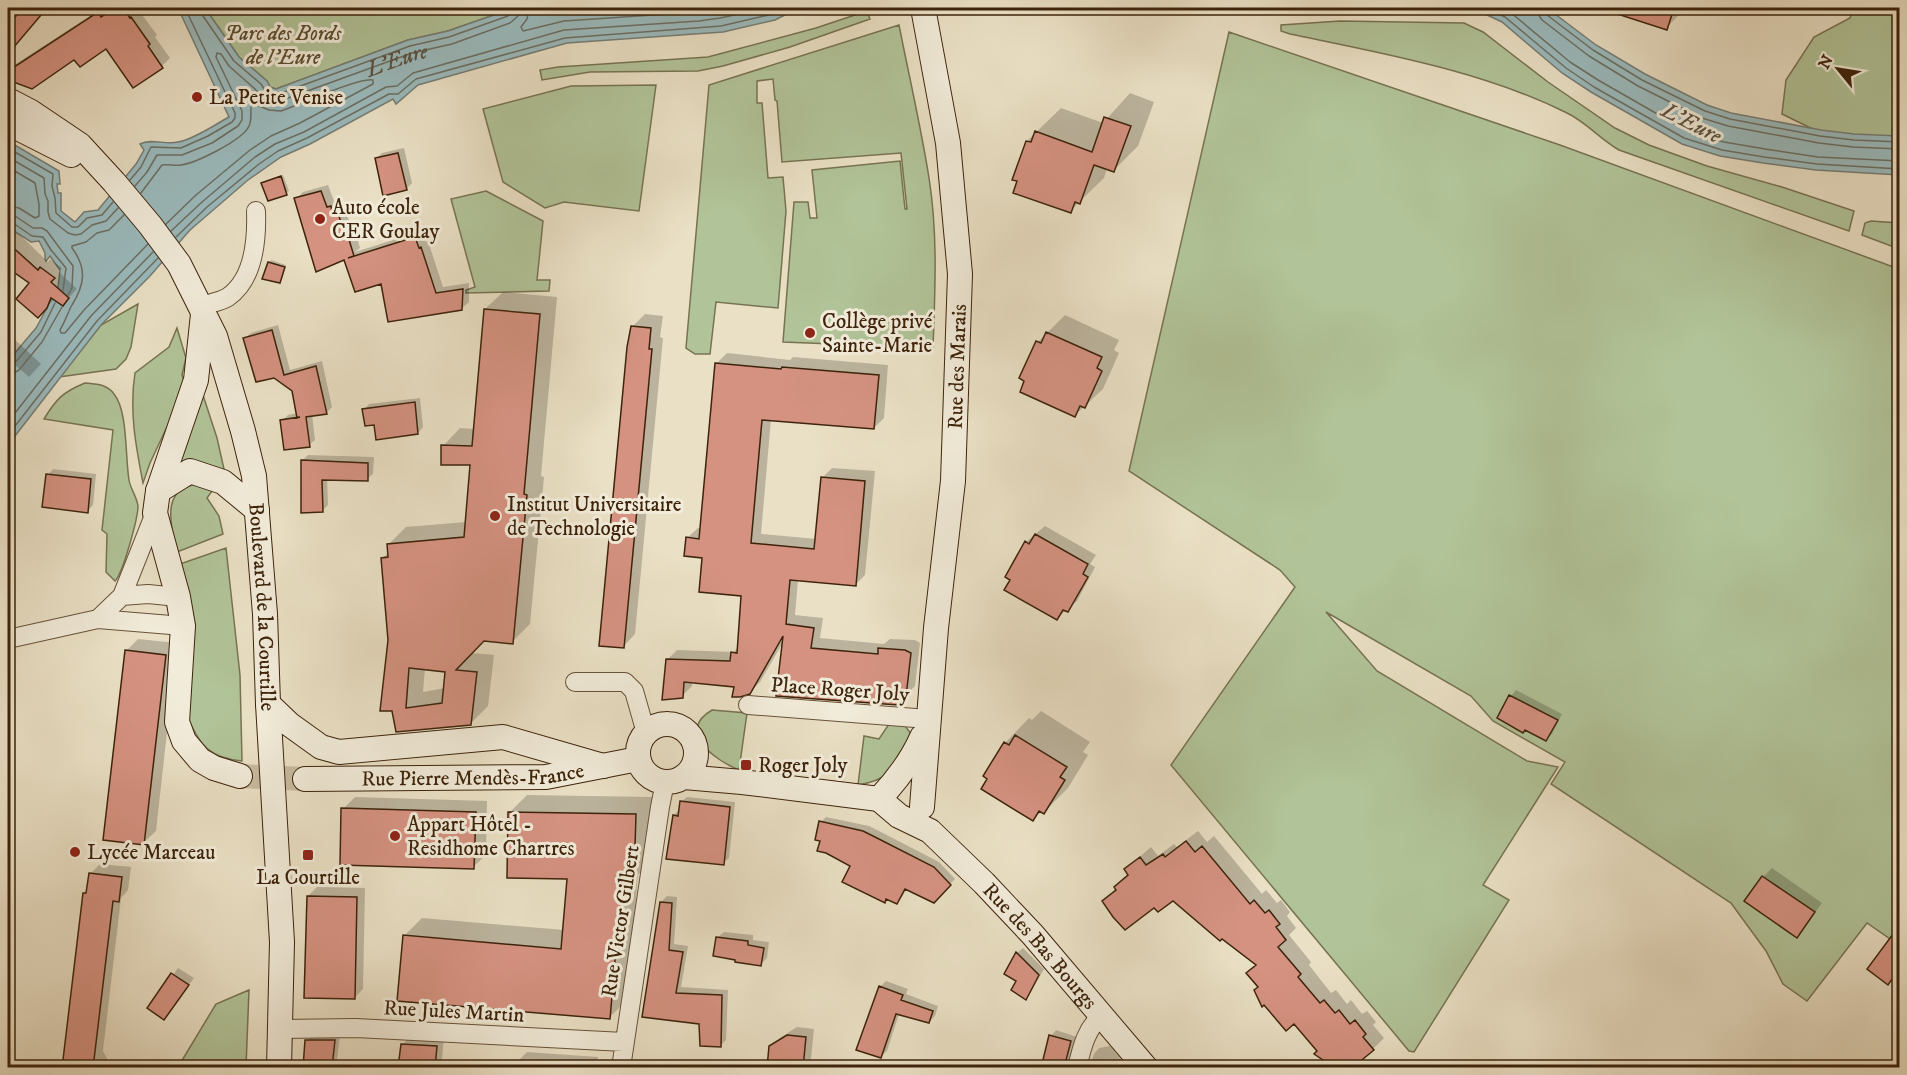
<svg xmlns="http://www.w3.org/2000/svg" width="1907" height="1075" font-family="'IM FELL DW Pica',serif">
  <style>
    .green { fill: #b1c398; stroke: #777352; stroke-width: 1.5 }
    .water { fill: #9bbbbe; stroke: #757e76; stroke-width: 1.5 }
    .shadow { fill: #0003; fill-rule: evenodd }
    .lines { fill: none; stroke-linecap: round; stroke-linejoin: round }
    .shore { stroke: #6c6f64; stroke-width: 1.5 }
    .building { fill: #d59281; stroke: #3d230b; stroke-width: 1.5; fill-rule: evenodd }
    .secondary-tunnel { stroke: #c7baa0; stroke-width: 24; stroke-dasharray: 24 12; stroke-linecap: butt }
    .street-casing { stroke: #68523a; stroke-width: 20 }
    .secondary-casing { stroke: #3d230b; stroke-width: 26 }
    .street { stroke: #f1ebd9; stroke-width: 18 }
    .secondary { stroke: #f1ebd9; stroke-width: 24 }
    .poi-dot { fill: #8f2418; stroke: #f1ebd9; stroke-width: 2 }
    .labels { text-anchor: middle; stroke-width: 6; stroke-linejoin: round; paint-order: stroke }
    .park-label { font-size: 21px; font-style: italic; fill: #5a4b2e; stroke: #f1ebd9 }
    .poi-label { font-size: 21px; fill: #3d230b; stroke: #f1ebd9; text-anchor: start }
    .street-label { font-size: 21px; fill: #3d230b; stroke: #f1ebd9 }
    .water-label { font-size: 22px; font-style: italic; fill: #595141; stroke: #f1ebd9 }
  </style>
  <rect width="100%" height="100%" fill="#eae0c5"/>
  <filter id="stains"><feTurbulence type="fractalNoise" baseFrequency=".00333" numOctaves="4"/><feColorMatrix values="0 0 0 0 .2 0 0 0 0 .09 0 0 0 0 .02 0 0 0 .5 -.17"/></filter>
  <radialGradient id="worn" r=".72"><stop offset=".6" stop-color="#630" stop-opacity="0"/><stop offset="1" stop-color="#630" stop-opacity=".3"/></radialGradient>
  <!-- green -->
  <path class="green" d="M205,8H514L448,31L408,40L276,89L270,87L267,81L239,57Z
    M1853,8H1899V144L1831,138L1782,114L1786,80L1814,37L1850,18Z
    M867,11L870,19L790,47L723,66L698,71L590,72L542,80L540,70L558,67L708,57L816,28Z
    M1340,21L1464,23L1483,32L1548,82L1615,128L1649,145L1707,166L1782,187L1854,211L1849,231L1619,150C1600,139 1586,122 1567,113C1483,71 1381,53 1290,34L1281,31V25Z
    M899,25C909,76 921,127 929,178C938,234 935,292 933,348L783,342L794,202H808L810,218H817L812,170L900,161L905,209H907L901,153L782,162L777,101L775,100L773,79L757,81V103H762L768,178L783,177L786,211L778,308L716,302L710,354H695L686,348L709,85Z
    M1229,32L1560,145L1899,269V945L1867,923L1807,1001L1783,984L1766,951L1731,903L1551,784L1565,762L1493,721L1471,696L1326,612L1377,671L1527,761L1558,767L1483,885L1509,900L1414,1052L1409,1051L1171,765L1295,587L1280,570L1129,471Z
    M656,85L639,211L564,202L545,208L503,182L483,109L571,86Z
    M486,191L543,221L537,280H550L549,291L466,293V290L475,287L451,199Z
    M1871,221L1899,223V249L1862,235L1865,223Z
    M138,304L131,347L126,359L116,369L59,377L101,325Z
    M177,328L186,358L182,375L185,384L173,414L150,463L143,483C136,447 129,411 135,373L169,347Z
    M85,383C96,384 107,384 114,394C128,411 125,456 129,480C130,488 137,497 138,506C138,518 123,573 115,581L106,572L107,534L102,530L113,430L44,419C56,399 63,392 85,383Z
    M202,392L217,438L224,469L220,473L176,471Z
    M201,484L212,491L207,498L219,516L223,534L177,552C171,525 159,486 201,484Z
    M226,548L240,675L242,761C210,758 200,746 188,718L180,564Z
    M712,710L747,713L739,770C715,760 675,732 712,710Z
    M889,724L905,726L912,735C895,764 895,779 858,785L864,736L879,739Z
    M249,990L246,1067H178L216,1004Z"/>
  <!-- water -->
  <path class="water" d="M178,8H205L239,57L267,81L270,87L276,89L408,40L448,31L514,8H806L791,12L775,20L723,32L567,43L418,85L396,104L393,99L310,144L281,157L248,180L190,230L150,276L101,325L8,445V361L36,328L47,308L53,293L58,287L60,270L50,256L46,261L45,259V253L39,241L31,242L8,227V141L59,171L60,184H57L58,193H61V211L75,222L84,212L98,210L136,164L144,150L140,144C152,138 165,145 178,142C193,140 216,124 229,117Z
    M1472,8H1547L1596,45L1645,74L1707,105L1731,113L1821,130L1854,134L1899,136V175L1816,170L1763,163L1720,156L1682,144L1591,92L1562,73L1502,22Z"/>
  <!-- shadow -->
  <path class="shadow" d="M8,8H47L8,53Z
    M102,8H108L109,10L113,8H137L157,35L155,37L170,58L162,66L133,86L107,47L75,58L32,88L8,78V69Z
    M1603,8H1681L1678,16L1666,28Z
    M1785,8H1816L1808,15Z
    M1130,93L1154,102L1138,146L1114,170L1107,168L1104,178L1070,211L1027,141L1061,108L1103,123Z
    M404,148L412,183L406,189L376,159L382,153Z
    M283,175L289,191L286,193L263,184Z
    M328,185L334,201L337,200L339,207L345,206L351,228L354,227L360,248L355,252L422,231L426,242L428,241L443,287L469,283V302L461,309L382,282L345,258L296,199L303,192Z
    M8,228L19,234L48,262L50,259L62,268L59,272L77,289L63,304L55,298L47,307L31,283L8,267Z
    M271,260L286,265L282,279L280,281L269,263Z
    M503,292L557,297L541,476L544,477L530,624L512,642L484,640L472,653L494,655L488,706L471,723L397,731L382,559L389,552L388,545L406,527L466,522L472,464L443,446L460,428L475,429L485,309ZM425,668L446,671L445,688L423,692Z
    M645,314L663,316L660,337L663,338L635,634L623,647L633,326Z
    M1065,315L1119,340L1114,350L1119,353L1103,389L1075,415L1021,378L1038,342Z
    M278,325L290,370L322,361L332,407L326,413L312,414L315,440L309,445L282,421L288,415L298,413L293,390L245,338L251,333Z
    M8,333L41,364L29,377L8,359Z
    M727,353L790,360L793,357L888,365L884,418L874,428L771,419L761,534L817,539L822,478L832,468L875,471L865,575L855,585L798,580L795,615L823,618L820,638L884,644L890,639L915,640L920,643L915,686L897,704L785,639L760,682L749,693L735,685L692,681V686L682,696L667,660L677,650L734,652L739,646L743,594L687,538L698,528H701L717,363Z
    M420,398L423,427L418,433L376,423L364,410L369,404Z
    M308,455L374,457L373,474L367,479L327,478L328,505L322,511L302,461Z
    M53,469L96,474L93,505L87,511L48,475Z
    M1045,526L1096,555L1090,564L1095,567L1077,601L1057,618L1012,579L1026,542Z
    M138,639L177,643L156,831L143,843L126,651Z
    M1516,690L1562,714L1552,734L1546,739L1499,717L1511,696Z
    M1041,711L1090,742L1083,752L1088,755L1068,788L1044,812L1042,811L1033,819L990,779L1005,743L1029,718L1032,720Z
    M527,795L653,797L651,861L638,875L627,1000L609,1018L404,936L422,918L564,930L569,878L509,813Z
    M355,797L487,801L486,855L473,867L343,809Z
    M687,797L735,802L729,858L723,863L674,815L679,810L681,802Z
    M826,817L869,826L881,832L939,862L955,879L933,901L907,888L902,897L897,902L821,840V822Z
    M1198,831L1207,842L1214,836L1262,894L1266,890L1277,903L1281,900L1290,912L1287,916L1296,928L1289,935L1311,962L1309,965L1331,993L1336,990L1347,1004L1351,1000L1362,1014L1367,1011L1376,1022L1373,1025L1384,1038L1373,1049L1333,1059L1319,1051L1294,1022L1259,987L1258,964L1174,899L1155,905L1104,901L1129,874L1126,869L1151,847L1158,856L1174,844L1177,847Z
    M100,864L131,867L128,890L121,898L103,1051L112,1068H64L84,893L88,890L90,874Z
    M1772,868L1822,903L1805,927L1796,936L1763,877Z
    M317,887L365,888L363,989L354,998L308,896Z
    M667,896L677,897L674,944L688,946L681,987L728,990L726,1040L720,1046L700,1023L644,1015L661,902Z
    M1900,929V969L1888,983L1895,934Z
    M724,932L753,935V940L769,942L767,958L761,964L718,937Z
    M1023,948L1044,969L1031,992L1025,998L1018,980L1017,953Z
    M178,968L194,978L164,1018L149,1008Z
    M886,981L908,989L906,994L938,1006L935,1016L929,1022L899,1014L887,1051L881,1056L880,987Z
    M797,1027L814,1029L810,1068H768L771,1047L780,1038Z
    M1056,1030L1077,1037L1072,1068H1042L1051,1036Z
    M313,1035H340L337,1060H340V1068H305L307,1041Z
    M411,1036L444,1038L441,1068H400L402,1045Z
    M1110,1046L1128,1068H1089L1094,1054L1099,1048Z
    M527,1052L598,1057L597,1068H511L515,1066V1064Z"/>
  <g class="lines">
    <!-- shore -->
    <g class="shore">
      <path d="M200,8L203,16L234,61L261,84L266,92L276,95L410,46L449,37L508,16L511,13L512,8"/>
      <path d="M529,8L527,19L521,27L523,31L564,21L698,12L728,8"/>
      <path d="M1486,8L1505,17L1566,68L1594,87L1684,138L1722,150L1764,157L1817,164L1900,169"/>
      <path d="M1502,8L1510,12L1570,62L1598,80L1687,131L1724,142L1765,149L1818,157L1900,161"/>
      <path d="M1537,8L1538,14L1542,20L1589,56L1638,86L1702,118L1728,126L1819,143L1853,147L1900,149"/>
      <path d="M1544,8L1547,15L1593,50L1642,80L1705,111L1730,119L1820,136L1854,140L1900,142"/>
      <path d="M8,148L53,174L52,186L55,198L56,213L72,227H78L87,218L102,215L113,202"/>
      <path d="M8,157L44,178L45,194L48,201V212L50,219L68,233L75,235L81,234L92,225L106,221L118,208"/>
      <path d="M8,167L35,183L39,204V216L35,218L19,208L8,206"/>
      <path d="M130,180L141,167L151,147L181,148L208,136L232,122L235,118V113L185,8"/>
      <path id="s1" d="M135,186L147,172L157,155H182L212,143L238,126L242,120V111L216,57L217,53L221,54L229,66L255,89L261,97L277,102L412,53L452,44L510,23L518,16L520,8"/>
      <path d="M141,193L162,165C168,164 175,166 181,165C196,163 243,140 249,126C253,118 249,110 252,103L269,110L281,111C298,105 360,77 373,80V84L300,123L271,136L250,150L196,195L166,224"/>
      <path d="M8,215L15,216L33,228H42L47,231L73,266L72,288L68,295"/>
      <path d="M124,215L109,230L97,233L86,242L72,246V248C87,268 85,284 72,305C68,312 65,322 60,330L61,333H65L84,310L148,244"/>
      <path d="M8,223H13L32,236L43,237L51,250L66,268L63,290"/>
      <path d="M171,231L202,202L255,157L275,144L304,132L386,87L397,86L413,73L564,30L699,21L720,18L769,8"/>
      <path d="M176,237L207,207L259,164L278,151L307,138L389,94H398L416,79L565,38L721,26L773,14L786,8"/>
      <path d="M8,366L14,364L41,332L55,303"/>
      <path d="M8,374L14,373L19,370L42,342L62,307"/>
      <path d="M8,422L91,316L153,252"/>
      <path d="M8,435L97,321L158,258"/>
    </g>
  </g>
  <!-- building -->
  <path class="building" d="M23,8H47L8,54V25Z
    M115,8H123L130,18L131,17L150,44L148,46L163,68L133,88L106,49L80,67L74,60L32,89L8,80V71L98,12L101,17Z
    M1608,8H1674L1667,30L1608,11Z
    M1104,117L1131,126L1114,172L1094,165L1080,204L1075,202L1071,213L1013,193L1017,181L1012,180L1026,141L1031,142L1035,131L1092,152Z
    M398,153L407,190L383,196L375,158Z
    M281,176L287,195L268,201L261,183Z
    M321,191L327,207L331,206L332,213L338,212L344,234L347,233L354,256L348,258L415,237L419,248L421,247L436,293L463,289L462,310L388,322L381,284L355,292L344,260L316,272L294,198Z
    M8,243L38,270L40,267L55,278L51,282L69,298L63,306L51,298L47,308L38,318L16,299L29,283L8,268Z
    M268,262L285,267L280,283L262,279Z
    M484,309L540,314L524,494L527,495L513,644L484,641L456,670L477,672L471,725L396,732L392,711H380L388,640L381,558L388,557L387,544L464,537L470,465H441V445L472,446ZM409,668L445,672L442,703L406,708Z
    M631,326L651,328L649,349H652L624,648L599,646L627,347Z
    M272,330L284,375L316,366L327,414L306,417L310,447L284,450L280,420L300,417L297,418L292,391L274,378L256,382L243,338Z
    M1046,332L1102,357L1097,368L1102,371L1085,408L1080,406L1075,417L1020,392L1024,381L1019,378L1036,341L1041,343Z
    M715,363L781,369L782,367L879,375L874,429L762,420L751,543L814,549L821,477L865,481L856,586L790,580L786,624L814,628L811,648L878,654V648L905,650L911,653L906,697L898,705L776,696L783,636L750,694L740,697H732L734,687L684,682L683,698L662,700L666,659L730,661L731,652L737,653L741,596L699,592L702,558L684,556L686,537L699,539Z
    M415,402L418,434L376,440L374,425L365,426L362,409Z
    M301,460L368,463V481L322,480L323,512L301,513Z
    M46,474L91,479L88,513L42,507Z
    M1035,534L1088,564L1083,574L1088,577L1068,612L1063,610L1057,620L1004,590L1010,580L1005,577L1025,541L1029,544Z
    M125,650L166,655L144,845L103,840Z
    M1509,695L1558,720L1546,741L1525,730L1523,733L1497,718Z
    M1015,735L1067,767L1060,777L1065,780L1044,814L1039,811L1033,821L981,789L987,779L983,776L1004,742L1009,745Z
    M680,801L730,807L724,865L666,859L673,815L678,816Z
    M341,808L476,812L474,869L340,865Z
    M508,812L636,814L634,880H622L610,1019L397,1001L403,935L561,949L567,879L507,878Z
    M819,821L863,831L875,837L934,867L951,885L934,903L905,889L897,904L886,899L885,903L842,882L850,866L826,853L817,851L820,841L815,840Z
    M1186,841L1195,852L1202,846L1250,904L1254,900L1265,913L1269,910L1280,924L1276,927L1286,940L1278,947L1301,974L1298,977L1320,1003L1324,1000L1335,1013L1339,1010L1350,1024L1355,1020L1366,1034L1363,1037L1374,1050L1352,1068H1338L1333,1061L1329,1064L1314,1054L1317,1051L1294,1024L1286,1031L1264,1005L1262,1007L1254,990L1258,987L1246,973L1256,965L1222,939L1220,941L1173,901L1158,912L1154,908L1125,930L1113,917L1102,901L1116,890L1114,887L1128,875L1124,869L1140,857L1146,865L1163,854L1165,857Z
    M89,873L122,877L119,902L113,901L93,1068H62L83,893H86Z
    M1762,876L1815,912L1797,938L1744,901Z
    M307,896L357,897L355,999L304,998Z
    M660,902L672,903L669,950L683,952L676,993L722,995L721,1047L700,1046L699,1024L642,1017Z
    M1899,926V969L1888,985L1867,969Z
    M716,937L748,941V945L764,948L761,966L735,962V960L713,956Z
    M1016,952L1039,975L1026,1000L1011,990L1016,981L1004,974Z
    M171,973L189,985L164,1020L147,1008Z
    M879,986L903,995L901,1000L933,1011L929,1023L896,1014L881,1058L856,1050Z
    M787,1035L806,1037L803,1068H767L769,1046Z
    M1049,1035L1071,1041L1064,1068H1041Z
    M305,1040H335L332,1068H303Z
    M401,1044L437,1046L435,1068H398Z"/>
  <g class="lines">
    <!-- secondary-tunnel -->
    <path class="secondary-tunnel" d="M240,776L305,779"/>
    <!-- street casing -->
    <g class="street-casing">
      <path id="street" d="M201,306C210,303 220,302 228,297C254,279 257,240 256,211
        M122,596L148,594L178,597
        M98,619L122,596L155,513
        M8,639L98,619L183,626
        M575,682H625L634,691L646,733
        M748,705L928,719
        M281,1029L356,1028L624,1042
        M621,1068L660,807L665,782
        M1077,1068C1082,1047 1086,1029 1102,1015"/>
    </g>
    <!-- secondary casing -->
    <g class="secondary-casing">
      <g id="secondary">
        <path id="s2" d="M8,100L31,112L80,145L114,182L150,225L179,264L215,336L243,431L254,476L265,614L268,704L282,942L279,1068"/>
        <path d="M8,123L71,155"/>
        <path d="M203,314L196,380L158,491L155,513L178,597L183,626L177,722L184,741L200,760L214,768L240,776"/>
        <path d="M158,491L190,471L223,482L257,510"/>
        <path d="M268,704L289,724L321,747L339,752L503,737L603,766"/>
        <circle cx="667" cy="753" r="29"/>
        <path d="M684,777L742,782L879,799"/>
        <path id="s3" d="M305,779L546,777L638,759"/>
        <path id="s4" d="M879,799L899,816L930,831L984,883L1033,935L1146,1068"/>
        <path d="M879,799C897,780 911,762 922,737"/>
        <path id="s5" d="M922,807L936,628L953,481L960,274L948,143L923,8"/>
      </g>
    </g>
    <!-- street -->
    <use href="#street" class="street"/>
    <!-- secondary -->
    <use href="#secondary" class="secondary"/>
  </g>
  <!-- markers -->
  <g class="poi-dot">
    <circle cx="197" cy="97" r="6"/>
    <circle cx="320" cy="219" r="6"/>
    <circle cx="810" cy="333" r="6"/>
    <circle cx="495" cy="516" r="6"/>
    <rect x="740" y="759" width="12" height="12" rx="3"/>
    <circle cx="395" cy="836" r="6"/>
    <circle cx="75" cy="852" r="6"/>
    <rect x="302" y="849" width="12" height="12" rx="3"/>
  </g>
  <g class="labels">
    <!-- park labels -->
    <g class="park-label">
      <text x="283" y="40">Parc des Bords<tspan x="283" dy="24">de l'Eure</tspan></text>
    </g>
    <!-- poi labels -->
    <g class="poi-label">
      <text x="209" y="104">La Petite Venise</text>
      <text x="332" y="214">Auto école<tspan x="332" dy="24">CER Goulay</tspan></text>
      <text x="822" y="328">Collège privé<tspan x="822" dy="24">Sainte-Marie</tspan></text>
      <text x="507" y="511">Institut Universitaire<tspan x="507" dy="24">de Technologie</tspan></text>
      <text x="758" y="772">Roger Joly</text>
      <text x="407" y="831">Appart Hôtel -<tspan x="407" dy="24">Residhome Chartres</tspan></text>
      <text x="87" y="859">Lycée Marceau</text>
      <text x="308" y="884" text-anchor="middle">La Courtille</text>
    </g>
    <!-- street labels -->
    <g class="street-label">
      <text dy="7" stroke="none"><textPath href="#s5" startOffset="442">Rue des Marais</textPath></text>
      <text dy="7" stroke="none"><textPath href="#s2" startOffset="597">Boulevard de la Courtille</textPath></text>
      <text transform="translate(840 689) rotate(4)" y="7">Place Roger Joly</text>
      <text dy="7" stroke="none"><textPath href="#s3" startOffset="168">Rue Pierre Mendès-France</textPath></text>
      <text transform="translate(620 921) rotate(-81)" y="7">Rue Victor Gilbert</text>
      <text dy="7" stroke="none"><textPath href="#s4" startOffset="220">Rue des Bas Bourgs</textPath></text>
      <text transform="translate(454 1011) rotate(3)" y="7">Rue Jules Martin</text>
    </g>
    <!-- water labels -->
    <g class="water-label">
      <text dy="8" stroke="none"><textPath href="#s1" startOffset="414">L'Eure</textPath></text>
      <text transform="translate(1692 122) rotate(27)" y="8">L'Eure</text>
    </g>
  </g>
  <!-- margin -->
  <rect width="1907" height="1075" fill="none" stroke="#eae0c5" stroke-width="30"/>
  <rect x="9" y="9" width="1889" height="1057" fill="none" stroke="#3d230b" stroke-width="3"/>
  <rect x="15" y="15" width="1877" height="1045" fill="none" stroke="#3d230b" stroke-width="1.5"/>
  <!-- north arrow -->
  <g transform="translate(1838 69) rotate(300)" stroke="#f1ebd9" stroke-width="4.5" paint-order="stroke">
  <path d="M0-4.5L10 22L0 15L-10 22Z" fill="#3d230b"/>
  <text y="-9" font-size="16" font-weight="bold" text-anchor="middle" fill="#3d230b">N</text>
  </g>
  <rect width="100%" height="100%" filter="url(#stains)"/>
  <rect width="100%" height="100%" fill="url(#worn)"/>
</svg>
